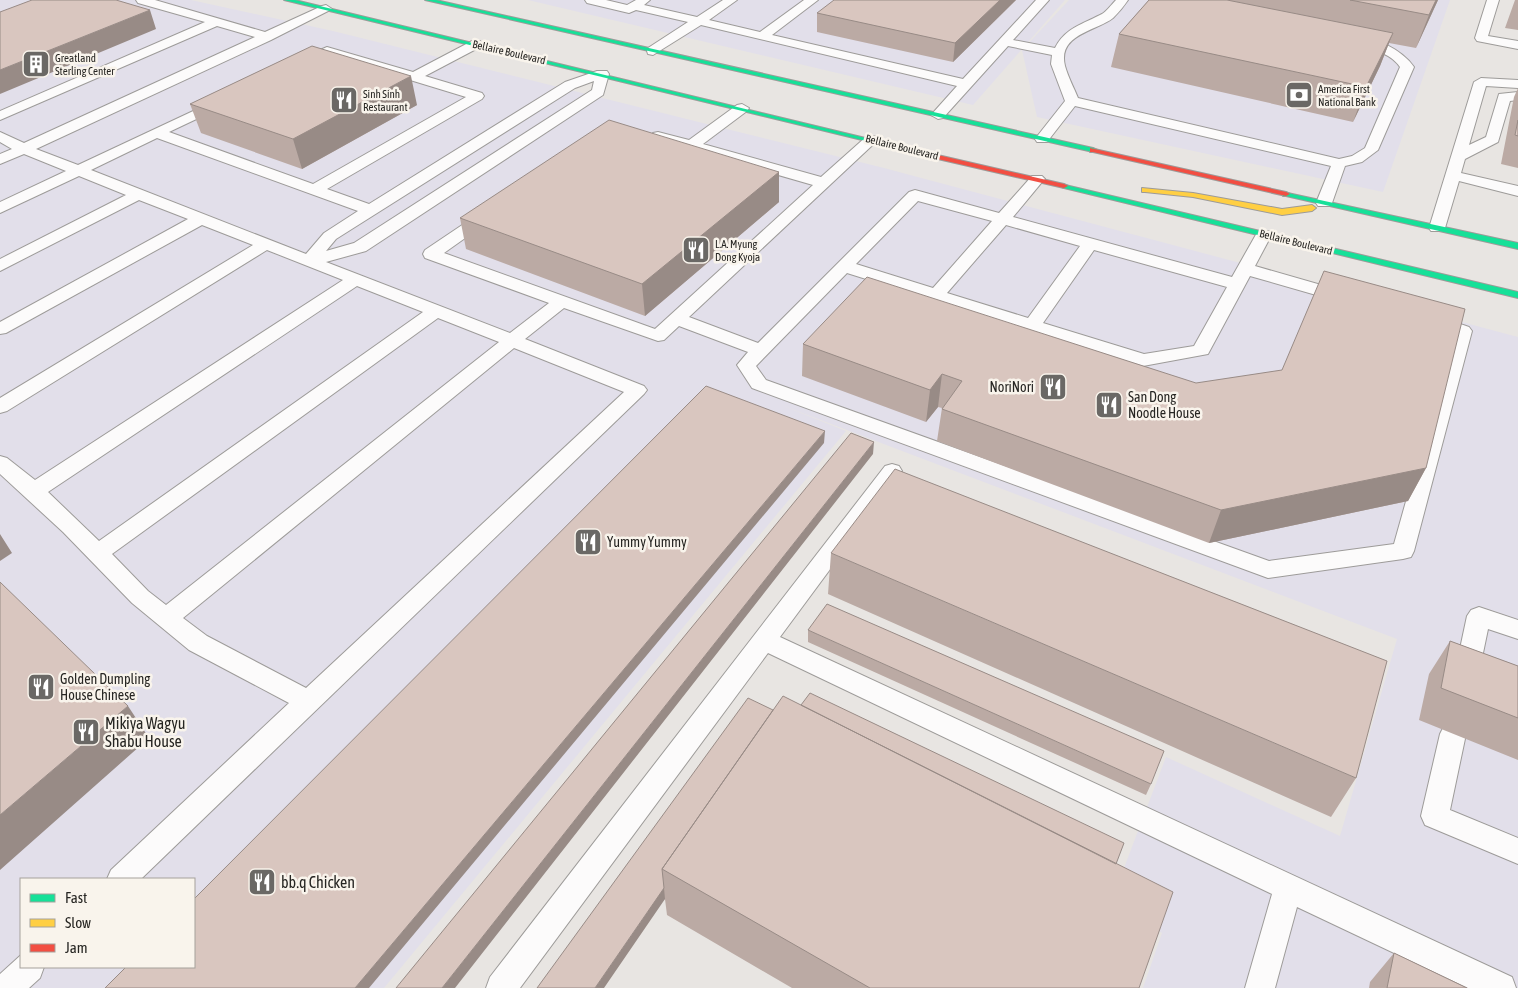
<svg xmlns="http://www.w3.org/2000/svg" width="1518" height="988" font-family="'Asap Condensed',sans-serif">
  <style>
    .commercial { fill: #e2dfea; fill-rule: evenodd }
    .lines { fill: none; stroke-linecap: round; stroke-linejoin: round }
    .lane-casing { stroke: #9d9b99; stroke-width: 2 }
    .fast-casing { stroke: #9d9b99; stroke-width: 2 }
    .slow-casing { stroke: #9d9b99; stroke-width: 2 }
    .jam-casing { stroke: #9d9b99; stroke-width: 2 }
    .lane { fill: #fcfbfb; fill-rule: evenodd }
    .fast { fill: #16e098; fill-rule: evenodd }
    .slow { fill: #ffcf43; fill-rule: evenodd }
    .jam { fill: #f24e42; fill-rule: evenodd }
    .wall { fill: #bbaaa4 }
    .shaded-wall { fill: #988b86 }
    .building { fill: #d9c6bf; stroke: #988b86 }
    .labels { text-anchor: middle; stroke-width: 5; stroke-linejoin: round; paint-order: stroke }
    .far-street-label { font-size: 11px; fill: #262522; stroke: #f9f4ec }
    .far-poi-label { font-size: 11px; fill: #262522; stroke: #f9f4ec; text-anchor: start }
    .poi-label { font-size: 14px; fill: #262522; stroke: #f9f4ec; text-anchor: start }
    .near-poi-label { font-size: 16px; fill: #262522; stroke: #f9f4ec; text-anchor: start }
  </style>
  <rect width="100%" height="100%" fill="#e8e5e2"/>
  <!-- commercial -->
  <path class="commercial" d="M0,0H191L333,31L884,168L1518,337V988H1143L1162,933L1110,905L1166,757L1340,836L1397,639L781,405L846,431L384,988H0ZM21,879H194V967H21Z
    M528,0H1065L973,105Z
    M1069,0H1450L1383,192L1037,117L1022,50Z"/>
  <g class="lines">
    <!-- lane casing -->
    <g class="lane-casing">
      <path id="lane" d="M136,0H155L265,32L322,6L326,5L332,9L271,40L36,149L78,165L221,98L228,102L226,105L169,132L313,184L466,97L328,55L302,67L295,63L297,60L327,47L413,72L472,41H480L482,44L480,47L425,76L482,93L484,96L482,99L327,189L369,204L565,82L597,71H607L609,74L603,95L366,251L326,262L510,333L549,303L425,258L423,254L425,250L480,213H492L494,216L492,219L444,253L655,329L813,185L653,139L651,136L653,133L658,132L689,140L737,105L742,104L749,108L747,111L703,144L821,177L867,136H877L879,139L689,317L758,343L909,192L915,190L999,213L1032,176H1042L1045,179L1042,182L1013,217L1232,277L1258,231H1270L1272,234L1255,266L1349,293L1352,297L1349,301L1343,302L1337,301L1250,276L1208,354L1143,366L847,273L756,366L766,380L1269,561L1394,544L1453,334L1426,326L1423,322L1426,318C1439,315 1456,323 1469,327L1472,331L1414,551L1411,557L1403,559L1268,578L752,388L737,365L748,352L679,326L664,340L658,341L564,308L525,339L644,386L647,390L644,394L141,879H107L111,870L289,703L189,650L132,603L63,532L0,474V456L7,458L35,480L343,280L267,250L7,411L0,413V398L253,245L202,225L6,333L0,334V322L188,219L139,200L0,271V259L126,195L79,176L0,213V202L66,171L24,154L0,164V154L12,149L0,142V132L24,143L255,37L217,26L0,120V111L205,22L138,3ZM594,81L592,90L354,243L326,251L336,239L575,88ZM157,138L358,211L324,233L306,254L91,170ZM918,201L992,221L933,288L856,264ZM1006,225L1080,246L1028,318L947,293ZM1094,250L1227,287L1194,346L1144,354L1043,323ZM357,286L423,312L99,541L48,492ZM438,318L499,342L166,605L148,591L112,554ZM514,348L624,392L306,688L207,636L183,618Z
        M585,0H606L627,5L636,0H650L644,5L697,17L723,0H737L709,20L760,32L804,0H818L772,35L963,79L1036,0H1049L1013,40L1055,48C1065,28 1083,24 1102,14C1107,11 1111,5 1116,0H1128C1124,6 1118,13 1113,18C1097,31 1057,34 1065,66C1068,77 1074,88 1078,98L1339,159L1352,156L1365,148L1400,67C1390,52 1370,49 1354,45L1352,42L1354,39C1373,34 1403,51 1414,67L1378,150L1362,162L1345,166L1332,203L1330,206H1318L1316,203L1331,166L1075,106L1047,142H1037L1035,139L1065,101L1051,64L1052,55L1008,46L943,118L938,119L931,115L957,86L701,25L653,55L648,54L647,51L648,48L688,22L636,10L629,13L587,3Z
        M1487,0H1499L1488,36L1518,41V49L1477,41L1475,38Z
        M1481,78L1518,80V88L1486,86L1469,145L1486,137L1499,94L1518,92V100L1510,101L1498,142L1465,159L1461,173L1518,186V196L1459,181L1445,228L1443,231H1431L1429,228L1474,82Z
        M892,464L899,466L902,471L899,476L780,637L1512,977L1516,988H1468L1297,907L1275,988H1245L1272,894L768,653L520,988H486L490,977L885,466Z
        M1479,607L1518,620V639L1488,629L1478,677L1475,684L1466,687L1457,684L1454,677L1467,616L1471,610Z
        M1453,723L1462,726L1466,734L1450,810L1518,838V864L1425,825L1421,816L1440,734L1444,726Z
        M21,955V967H44L40,978L29,988H0V974Z"/>
    </g>
    <!-- fast casing -->
    <g class="fast-casing">
      <path id="fast" d="M284,0H295L936,155L932,157Z
        M425,0H436L1093,148L1097,150L1093,152Z
        M1061,184L1518,292V298L1064,188L1060,186Z
        M1283,192L1518,243V249L1286,196H1283Z"/>
    </g>
    <!-- slow casing -->
    <g class="slow-casing">
      <path id="slow" d="M1142,188L1193,193L1282,209L1312,205L1316,208L1312,211L1282,215L1193,197L1145,192H1142Z"/>
    </g>
    <!-- jam casing -->
    <g class="jam-casing">
      <path id="jam" d="M1090,148L1286,192L1290,194L1286,196L1093,152H1090Z
        M929,153L1064,184L1068,186L1064,188L929,157Z"/>
    </g>
    <!-- lane -->
    <use href="#lane" class="lane"/>
    <!-- fast -->
    <use href="#fast" class="fast"/>
    <!-- slow -->
    <use href="#slow" class="slow"/>
    <!-- jam -->
    <use href="#jam" class="jam"/>
  </g>
  <!-- wall -->
  <path class="wall" d="M1016,0L953,62L817,32V13Z
    M1149,0H1438L1416,48L1389,43L1380,66L1353,122L1111,67L1119,34Z
    M1515,0H1518V30L1505,28Z
    M1518,88V168L1501,164L1514,97Z
    M190,104L417,105L302,169L201,133Z
    M779,172V202L645,316L466,249L460,218Z
    M803,344L1426,468L1408,501L1209,543L937,441L942,408L938,407L926,422L802,376Z
    M831,553L1356,778L1331,817L828,594Z
    M808,630L1151,784L1146,795L808,642Z
    M1450,641L1518,666V760L1419,720L1429,674Z
    M773,710L1116,864L1139,988H792L667,915L665,899L537,988Z
    M1394,953L1467,988H1369L1370,982Z"/>
  <!-- shaded-wall -->
  <path class="shaded-wall" d="M1000,0H1016L953,62L955,43Z
    M1436,0H1438L1416,48L1429,15Z
    M150,10L156,29L0,94V70Z
    M1393,33L1380,66L1353,122L1366,87Z
    M411,76L417,105L302,169L293,139Z
    M779,172V202L645,316L642,284Z
    M942,374L938,407L926,422L930,390Z
    M825,431L824,443L369,988H355Z
    M874,442L873,454L455,988H442Z
    M1426,468L1408,501L1209,543L1221,510Z
    M0,534L12,553L0,561Z
    M128,706L149,738L0,870V815Z
    M664,888L665,899L604,988H595Z"/>
  <!-- building -->
  <path class="building" d="M32,0H116L150,10L0,70V12Z
    M834,0H1000L955,43L817,13Z
    M1149,0H1227L1393,33L1366,87L1119,34Z
    M1350,0H1436L1429,15Z
    M312,46L411,76L293,139L190,104Z
    M609,120L779,172L642,284L460,218Z
    M1518,120V136L1515,135Z
    M1324,271L1465,309L1426,468L1221,510L942,409L962,381L942,374L930,390L803,344L867,277L1196,383L1282,370Z
    M706,386L825,431L355,988H105L126,967H194V899Z
    M851,433L874,442L442,988H396Z
    M895,469L1387,661L1356,778L831,553Z
    M0,582L128,706L0,815Z
    M827,604L1164,751L1151,784L808,630Z
    M1450,641L1518,666V718L1441,688Z
    M810,693L1124,843L1116,864L801,705Z
    M783,696L1173,892L1139,988H870L662,869Z
    M748,698L773,710L662,869L664,888L595,988H537Z
    M1394,953L1467,988H1387Z"/>
  <!-- icons -->
  <defs>
    <g id="building-square" transform="scale(1.4375)"><rect x="-9" y="-9" width="18" height="18" rx="4" fill="#6a6865" stroke="#f9f4ec"/><path d="M-4-6H4V6H1V3H-1V6H-4ZM-2.5-4.3h1.7v1.8h-1.7ZM.8-4.3h1.7v1.8H.8ZM-2.5-1h1.7V.8h-1.7ZM.8-1h1.7V.8H.8Z" fill="#fff"/></g>
    <g id="bank-square" transform="scale(1.4375)"><rect x="-9" y="-9" width="18" height="18" rx="4" fill="#6a6865" stroke="#f9f4ec"/><path d="M-6-4H6V4H-6ZM0-2.3a2.3 2.3 0 1 0 0 4.6a2.3 2.3 0 1 0 0-4.6Z" fill="#fff"/></g>
    <g id="restaurant-square" transform="scale(1.4375)"><rect x="-9" y="-9" width="18" height="18" rx="4" fill="#6a6865" stroke="#f9f4ec"/><path d="M-5-6h1v4h1v-4h1v4h1v-4h1v5L-1.5 .5V6h-2V.5L-5-1ZM5-6V6H3V1.5H1.5Q1.5-4 5-6Z" fill="#fff"/></g>
  </defs>
  <g fill-rule="evenodd">
    <use href="#building-square" x="36" y="64"/>
    <use href="#bank-square" x="1299" y="95"/>
    <use href="#restaurant-square" x="344" y="100"/>
    <use href="#restaurant-square" x="696" y="250"/>
    <use href="#restaurant-square" x="1053" y="387"/>
    <use href="#restaurant-square" x="1109" y="405"/>
    <use href="#restaurant-square" x="588" y="542"/>
    <use href="#restaurant-square" x="41" y="687"/>
    <use href="#restaurant-square" x="86" y="732"/>
    <use href="#restaurant-square" x="262" y="882"/>
  </g>
  <g class="labels">
    <!-- far-street labels -->
    <g class="far-street-label">
      <text transform="translate(509 52) rotate(13)" y="4">Bellaire Boulevard</text>
      <text transform="translate(902 147) rotate(14)" y="4">Bellaire Boulevard</text>
      <text transform="translate(1296 242) rotate(14)" y="4">Bellaire Boulevard</text>
    </g>
    <!-- far-poi labels -->
    <g class="far-poi-label">
      <text x="55" y="62">Greatland<tspan x="55" dy="13">Sterling Center</tspan></text>
      <text x="1318" y="93">America First<tspan x="1318" dy="13">National Bank</tspan></text>
      <text x="363" y="98">Sinh Sinh<tspan x="363" dy="13">Restaurant</tspan></text>
      <text x="715" y="248">L.A. Myung<tspan x="715" dy="13">Dong Kyoja</tspan></text>
    </g>
    <!-- poi labels -->
    <g class="poi-label">
      <text x="1034" y="392" text-anchor="end">NoriNori</text>
      <text x="1128" y="402">San Dong<tspan x="1128" dy="16">Noodle House</tspan></text>
      <text x="607" y="547">Yummy Yummy</text>
      <text x="60" y="684">Golden Dumpling<tspan x="60" dy="16">House Chinese</tspan></text>
    </g>
    <!-- near-poi labels -->
    <g class="near-poi-label">
      <text x="105" y="729">Mikiya Wagyu<tspan x="105" dy="18">Shabu House</tspan></text>
      <text x="281" y="888">bb.q Chicken</text>
    </g>
  </g>
  <!-- legend -->
  <rect x="20" y="878" width="175" height="90" fill="#f9f4ec" stroke="#a5a19b"/>
  <rect x="30" y="894" width="25" height="8" fill="#16e098" stroke="#a5a19b"/>
  <text x="65" y="903" font-size="15" fill="#262522">Fast</text>
  <rect x="30" y="919" width="25" height="8" fill="#ffcf43" stroke="#a5a19b"/>
  <text x="65" y="928" font-size="15" fill="#262522">Slow</text>
  <rect x="30" y="944" width="25" height="8" fill="#f24e42" stroke="#a5a19b"/>
  <text x="65" y="953" font-size="15" fill="#262522">Jam</text>
</svg>
